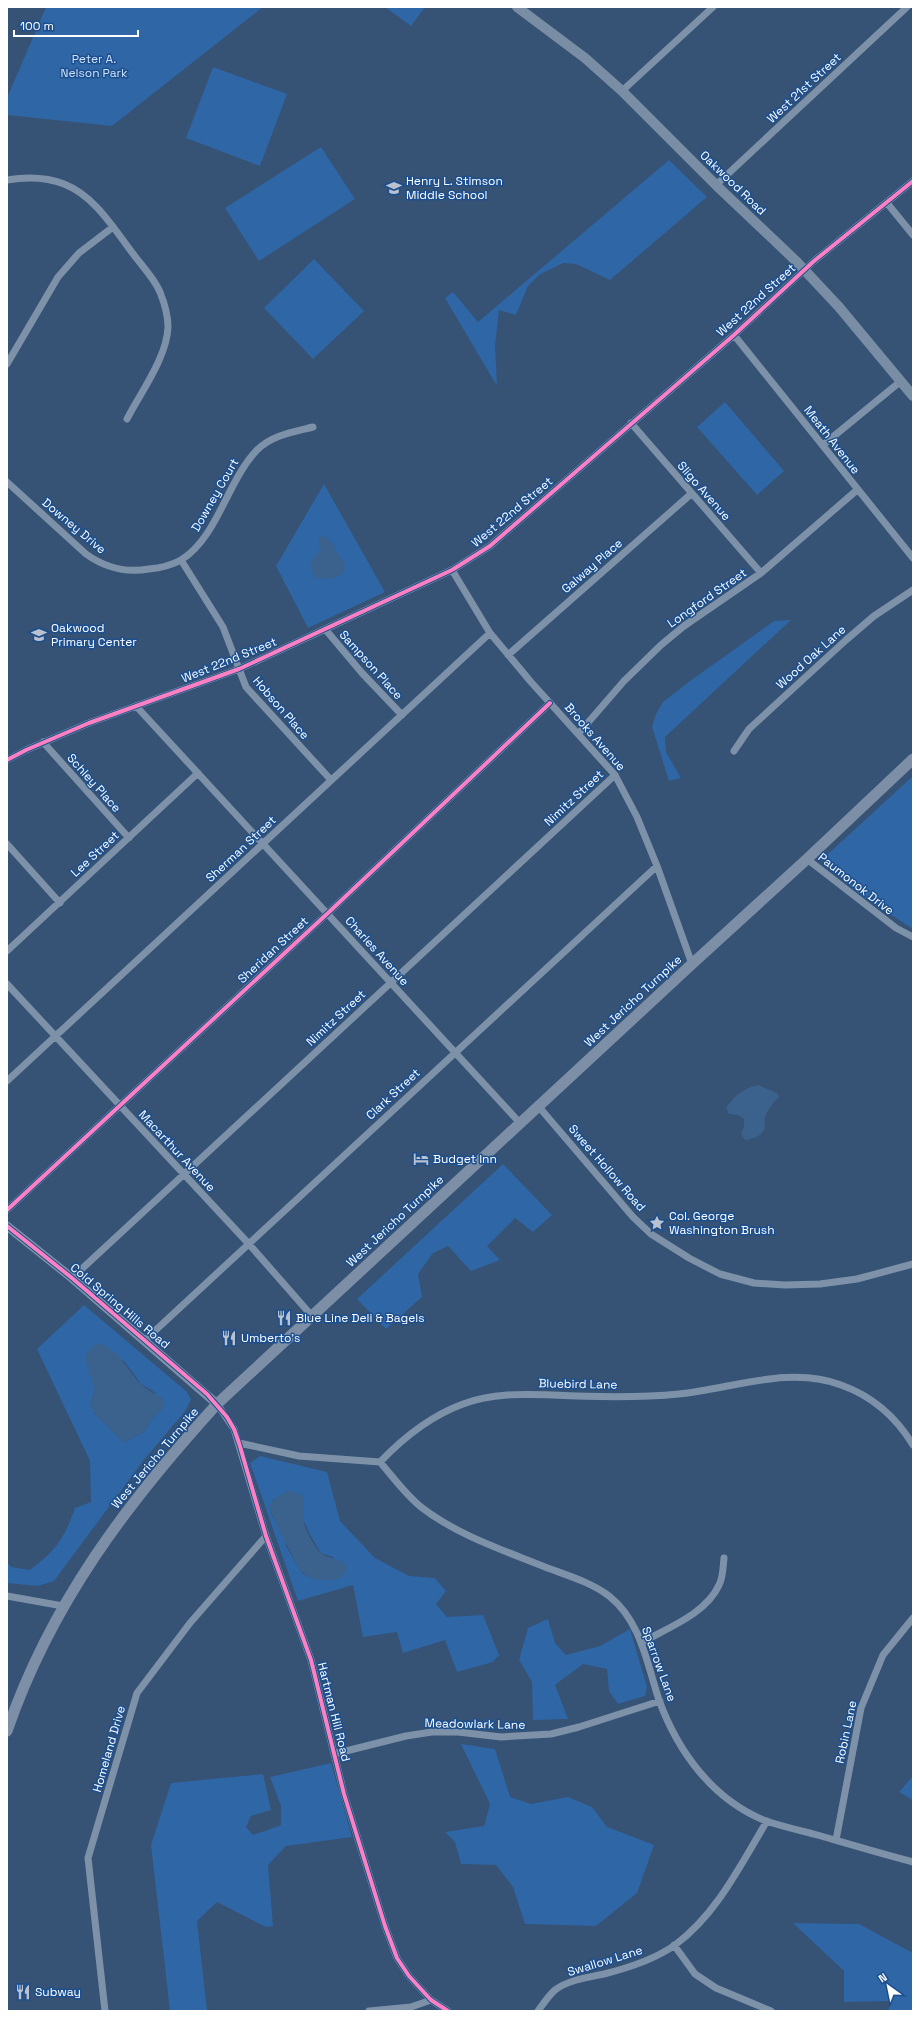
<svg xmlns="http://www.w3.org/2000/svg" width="920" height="2018" font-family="'Space Grotesk',sans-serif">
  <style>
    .green { fill: #2f66a5; fill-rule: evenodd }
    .water { fill: #3b618d }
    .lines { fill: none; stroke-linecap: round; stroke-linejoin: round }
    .minor { stroke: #7d92a8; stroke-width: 7 }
    .tertiary { stroke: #7d92a8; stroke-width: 9 }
    .secondary { stroke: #798da4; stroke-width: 10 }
    .primary { stroke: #7d8ea7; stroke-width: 11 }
    .cycleway-casing { stroke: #1b4f8f; stroke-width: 6 }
    .cycleway { stroke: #ff80c0; stroke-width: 4 }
    .labels { text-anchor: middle; stroke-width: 3; stroke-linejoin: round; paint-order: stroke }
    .park-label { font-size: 12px; fill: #cfe3fa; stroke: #1b4f8f }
    .street-label { font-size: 12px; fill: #fff; stroke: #1b4f8f }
    .poi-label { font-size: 12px; fill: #fff; stroke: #1b4f8f; text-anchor: start }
  </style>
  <rect width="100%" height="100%" fill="#365274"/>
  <!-- green -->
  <path class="green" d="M46,7H263L112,126L7,115V98Z
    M385,7H425L411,26Z
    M213,67L287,94L260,166L186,138Z
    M321,147L355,199L259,261L225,208Z
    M669,160L707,197L610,280L576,264L563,263L539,275L528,286L516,315L499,310L495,346L497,386L445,298L453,292L478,322Z
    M314,259L364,311L313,359L264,308Z
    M725,402L784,471L757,495L697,427Z
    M324,484L385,592L308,628L276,566Z
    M791,620L665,737L666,752L681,778L669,781L652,727L656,714L663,702L690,681L774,621Z
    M913,776V929L862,896L827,866L828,854Z
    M503,1164L552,1215L533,1232L515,1218L487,1246L500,1260L471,1271L448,1246L433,1253L418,1274L422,1297L386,1329L357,1299Z
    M84,1305L186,1391L191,1399L186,1410L143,1461L54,1581L38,1586L7,1583V1562L11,1567L30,1570C56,1550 64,1539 75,1508L91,1502L90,1461L37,1349ZM91,1348L124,1361L141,1384L154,1392L164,1406L150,1421L144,1432L124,1442L95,1414L92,1398L95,1391L88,1354Z
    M260,1456L327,1472L340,1521L375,1558L409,1576L435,1578L446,1591L436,1604L447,1617L483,1615L499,1655L493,1662L457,1672L445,1640L403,1653L397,1632L363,1637L353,1585L298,1601L250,1463ZM289,1491L303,1498V1519L310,1535L321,1553L333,1557L330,1580L311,1578L302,1573L286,1546L285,1540L271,1513L272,1501Z
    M548,1619L555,1643L566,1655L600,1646L630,1629L647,1687L645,1696L618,1704L609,1691L607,1669L583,1664L555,1685L568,1719L533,1720L532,1682L519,1660L528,1628Z
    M461,1744L495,1749L510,1797L531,1804L568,1797L592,1807L607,1827L654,1845L637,1893L596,1926L525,1924L513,1887L496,1865L461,1864L455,1842L445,1832L484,1826L490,1804Z
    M331,1763L352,1837L286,1846L268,1865L273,1926L266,1927L217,1902L197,1921L207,2011H170L151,1845L171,1783L263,1774L271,1810L251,1816L246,1827L253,1835L281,1825V1806L270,1777Z
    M913,1776V1800L899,1792Z
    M793,1923L859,1924L913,1953V2011H888L891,2001L844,2002V1971Z"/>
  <!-- water -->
  <path class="water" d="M322,535C334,540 336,554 345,563L343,574L330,579L316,578C308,565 311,559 321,549L318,541Z
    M758,1085L777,1093L779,1097C774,1102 767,1110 765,1118C764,1121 765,1124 765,1127C763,1136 753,1139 745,1140L741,1134L744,1126V1119L738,1115L729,1114L726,1108C735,1095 742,1089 758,1085Z
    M98,1343C120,1349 127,1371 142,1385C148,1391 157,1394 163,1399L164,1406L150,1421L144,1432L124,1442L97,1416L90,1404L95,1391L85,1357L91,1348Z
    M289,1491L302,1495C305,1502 303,1509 303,1516C303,1527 313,1545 320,1552C328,1561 362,1559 339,1579C331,1580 319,1581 311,1578C309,1577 303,1573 301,1571C296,1563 269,1513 270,1506C272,1498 282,1494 289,1491Z"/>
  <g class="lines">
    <!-- minor -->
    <path class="minor" d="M622,91L713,7
      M7,180C26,177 46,177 64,184C95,196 114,229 134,255C142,266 154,278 160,292C164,302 168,316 168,327C167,357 141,392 127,419
      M716,185L907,7
      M887,203L913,235
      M734,335L913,558
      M7,364L58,277L79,253L113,227
      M631,423L761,573
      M823,445L901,381
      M7,482L86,554C104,567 126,573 149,569C160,568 172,565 181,560C218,537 227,481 257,450C272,435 293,432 313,427
      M181,560L223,627L246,687L331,780
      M452,570L490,633L531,682L615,775L637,817L657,866L692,964
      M325,629L362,673L402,715
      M508,655L691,494
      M136,706L520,1123
      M579,733L624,681L661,645L684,626L761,573L857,490
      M43,742L129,838
      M734,751L749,729L846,640L874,616L913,590
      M7,760L26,750L89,723L239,669L452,570L490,546L734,335L814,261L913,181
      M7,844L60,903
      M807,859L896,928L913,937
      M7,951L198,773
      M7,984L248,1243L312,1316
      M7,1081L490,633
      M539,1107L633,1217L651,1234L689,1258L720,1274L754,1283L785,1285L820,1284L857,1279L913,1264
      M7,1210L328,913L550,703
      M72,1278L615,775
      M145,1340L657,866
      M217,1404L234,1429L266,1536L311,1660L344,1794L385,1926L397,1958L409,1976L431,2000L448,2011
      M239,1443L299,1456L380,1462C404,1437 430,1416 463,1404C492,1393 522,1394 553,1395C594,1397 638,1398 679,1394C731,1389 790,1365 841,1385C872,1396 896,1417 913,1445
      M380,1462C393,1477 405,1494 421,1507C457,1535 503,1550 545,1567C566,1575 591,1582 609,1596C641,1621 647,1664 659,1700C678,1752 713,1800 766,1821C784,1827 803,1831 821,1836C852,1845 882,1854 913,1862
      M7,1596L63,1606
      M641,1643C667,1628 706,1614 719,1585C723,1578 723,1567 724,1558
      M334,1754L406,1736L432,1732H458L501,1737L551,1734L579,1727L660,1701
      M836,1840L861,1708L883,1655L913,1618
      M674,1945L695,1974L716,1988L771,2011
      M105,2011L88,1858L137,1693L190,1623L266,1536
      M369,2011L411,2007L431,2000
      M538,2011C543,2004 549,1995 555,1990C568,1980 589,1977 604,1974C628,1968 654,1960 675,1945C717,1914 741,1864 767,1821"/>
    <!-- tertiary -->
    <path class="tertiary" d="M7,1226L72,1278L217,1404"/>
    <!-- secondary -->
    <path class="secondary" d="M517,7L585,58L622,91L716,185L796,261L839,307L913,396"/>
    <!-- primary -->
    <path class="primary" d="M7,1731C51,1603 127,1503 217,1404L692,964L807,859L913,759"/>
    <!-- cycleway casing -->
    <g class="cycleway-casing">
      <path id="cycleway" d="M7,760L26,750L89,723L239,669L452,570L490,546L734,335L814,261L913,181
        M7,1210L328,913L550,703
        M7,1226L72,1278L207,1394L227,1417L234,1429L239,1443L266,1536L311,1660L344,1794L385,1926L397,1958L409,1976L431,2000L448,2011"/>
    </g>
    <!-- cycleway -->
    <use href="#cycleway" class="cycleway"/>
  </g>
  <!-- icons -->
  <defs>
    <g id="school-bare" transform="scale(1.2)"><path d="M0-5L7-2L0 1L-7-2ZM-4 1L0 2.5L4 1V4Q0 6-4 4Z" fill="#b9c2ce" stroke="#1b4f8f" stroke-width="2.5" paint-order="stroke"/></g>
    <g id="hotel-bare" transform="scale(1.2)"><path d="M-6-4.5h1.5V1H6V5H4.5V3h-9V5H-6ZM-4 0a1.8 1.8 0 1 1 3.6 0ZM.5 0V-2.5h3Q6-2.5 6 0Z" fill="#b9c2ce" stroke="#1b4f8f" stroke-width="2.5" paint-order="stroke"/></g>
    <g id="sight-bare" transform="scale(1.2)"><path d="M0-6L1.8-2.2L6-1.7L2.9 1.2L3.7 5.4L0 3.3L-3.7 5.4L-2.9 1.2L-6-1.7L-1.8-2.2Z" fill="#b9c2ce" stroke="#1b4f8f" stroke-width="2.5" paint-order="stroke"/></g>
    <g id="restaurant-bare" transform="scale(1.2)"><path d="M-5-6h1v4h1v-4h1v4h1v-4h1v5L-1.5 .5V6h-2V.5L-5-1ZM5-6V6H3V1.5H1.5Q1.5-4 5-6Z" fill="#b9c2ce" stroke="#1b4f8f" stroke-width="2.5" paint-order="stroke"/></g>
  </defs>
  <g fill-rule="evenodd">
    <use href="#school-bare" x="394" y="188"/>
    <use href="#school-bare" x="39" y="635"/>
    <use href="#hotel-bare" x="421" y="1159"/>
    <use href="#sight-bare" x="657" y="1223"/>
    <use href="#restaurant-bare" x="284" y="1318"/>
    <use href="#restaurant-bare" x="229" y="1338"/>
    <use href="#restaurant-bare" x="23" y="1992"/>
  </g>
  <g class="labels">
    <!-- park labels -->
    <g class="park-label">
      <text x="94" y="63">Peter A.<tspan x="94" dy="14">Nelson Park</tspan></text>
    </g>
    <!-- street labels -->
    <g class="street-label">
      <text transform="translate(804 88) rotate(-43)" y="4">West 21st Street</text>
      <text transform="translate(733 183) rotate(44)" y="4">Oakwood Road</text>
      <text transform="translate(756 300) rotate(-42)" y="4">West 22nd Street</text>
      <text transform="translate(832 440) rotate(52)" y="4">Meath Avenue</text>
      <text transform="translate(704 491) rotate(49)" y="4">Sligo Avenue</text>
      <text transform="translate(215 495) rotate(-60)" y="4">Downey Court</text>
      <text transform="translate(512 512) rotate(-40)" y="4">West 22nd Street</text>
      <text transform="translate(74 526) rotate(40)" y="4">Downey Drive</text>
      <text transform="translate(592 566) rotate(-41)" y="4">Galway Place</text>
      <text transform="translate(707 598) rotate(-35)" y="4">Longford Street</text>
      <text transform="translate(811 657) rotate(-42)" y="4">Wood Oak Lane</text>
      <text transform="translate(229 660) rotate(-22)" y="4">West 22nd Street</text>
      <text transform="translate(371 665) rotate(48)" y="4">Sampson Place</text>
      <text transform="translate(281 708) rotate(49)" y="4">Hobson Place</text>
      <text transform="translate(595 737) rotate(49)" y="4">Brooks Avenue</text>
      <text transform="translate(94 783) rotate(48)" y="4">Schley Place</text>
      <text transform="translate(574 798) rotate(-43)" y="4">Nimitz Street</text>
      <text transform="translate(241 849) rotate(-43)" y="4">Sherman Street</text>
      <text transform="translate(95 854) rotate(-43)" y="4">Lee Street</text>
      <text transform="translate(856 884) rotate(38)" y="4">Paumonok Drive</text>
      <text transform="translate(273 950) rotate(-43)" y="4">Sheridan Street</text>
      <text transform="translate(377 951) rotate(48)" y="4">Charles Avenue</text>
      <text transform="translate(633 1001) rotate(-43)" y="4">West Jericho Turnpike</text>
      <text transform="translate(336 1018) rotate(-43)" y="4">Nimitz Street</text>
      <text transform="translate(393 1094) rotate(-43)" y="4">Clark Street</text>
      <text transform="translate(177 1151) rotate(47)" y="4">Macarthur Avenue</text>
      <text transform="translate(607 1168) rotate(49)" y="4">Sweet Hollow Road</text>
      <text transform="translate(395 1221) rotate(-43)" y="4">West Jericho Turnpike</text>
      <text transform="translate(120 1306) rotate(40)" y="4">Cold Spring Hills Road</text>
      <text transform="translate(578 1384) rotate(1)" y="4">Bluebird Lane</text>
      <text transform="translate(155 1458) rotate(-50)" y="4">West Jericho Turnpike</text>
      <text transform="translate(659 1664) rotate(70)" y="4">Sparrow Lane</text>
      <text transform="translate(334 1712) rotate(76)" y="4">Hartman Hill Road</text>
      <text transform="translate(475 1724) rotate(1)" y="4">Meadowlark Lane</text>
      <text transform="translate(846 1732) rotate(-78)" y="4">Robin Lane</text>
      <text transform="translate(109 1749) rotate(-74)" y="4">Homeland Drive</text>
      <text transform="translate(605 1961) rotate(-17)" y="4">Swallow Lane</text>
    </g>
    <!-- poi labels -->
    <g class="poi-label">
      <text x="406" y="185">Henry L. Stimson<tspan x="406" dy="14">Middle School</tspan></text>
      <text x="51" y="632">Oakwood<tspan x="51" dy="14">Primary Center</tspan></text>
      <text x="433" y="1163">Budget Inn</text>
      <text x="669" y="1220">Col. George<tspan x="669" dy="14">Washington Brush</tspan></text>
      <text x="296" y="1322">Blue Line Deli &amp; Bagels</text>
      <text x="241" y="1342">Umberto's</text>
      <text x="35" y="1996">Subway</text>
    </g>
  </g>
  <!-- border -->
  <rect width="920" height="2018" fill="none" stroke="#ffffff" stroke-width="16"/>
  <!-- north arrow -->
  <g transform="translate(888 1986) rotate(327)" stroke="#1b4f8f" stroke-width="3" paint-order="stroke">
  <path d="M0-3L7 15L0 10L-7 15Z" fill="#ffffff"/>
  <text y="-6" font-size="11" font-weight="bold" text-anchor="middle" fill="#ffffff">N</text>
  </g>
  <!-- scale -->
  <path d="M14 30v6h124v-6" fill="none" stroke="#ffffff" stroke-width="2"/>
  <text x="20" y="30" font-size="12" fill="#ffffff" stroke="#1b4f8f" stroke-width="3" paint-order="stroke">100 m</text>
</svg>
